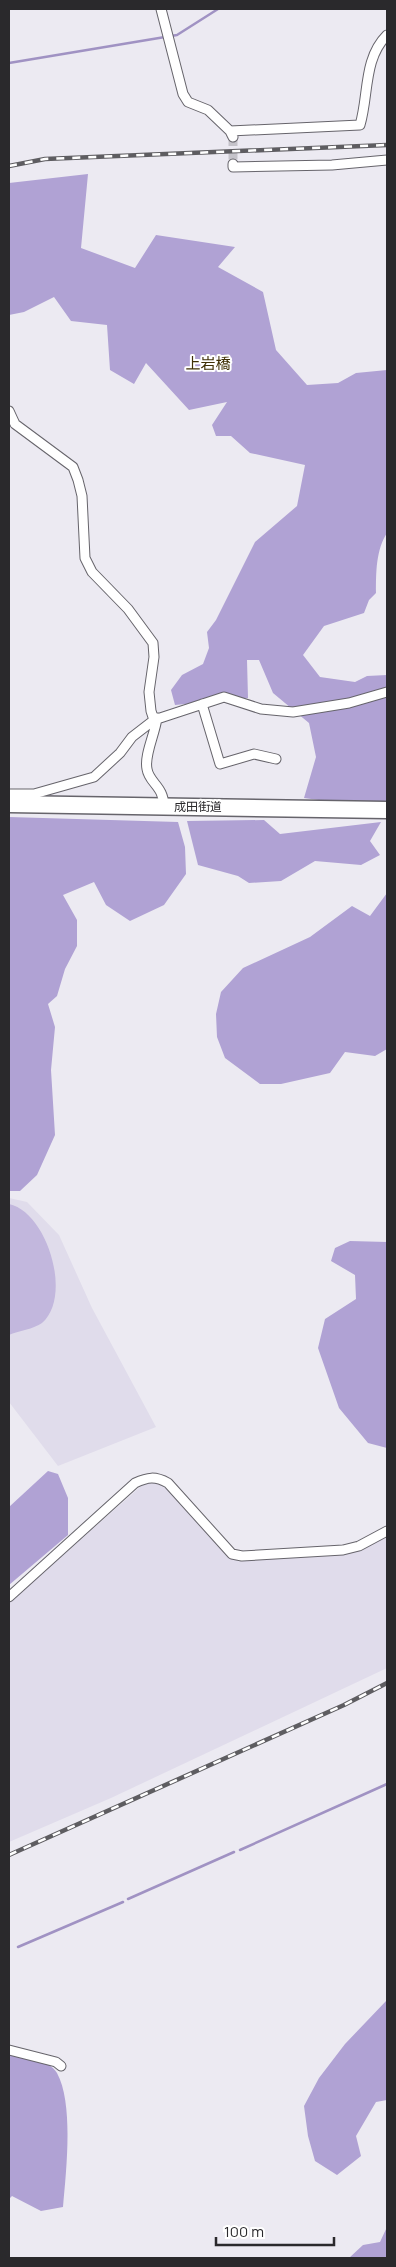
<svg xmlns="http://www.w3.org/2000/svg" width="396" height="2267" font-family="Manrope,'Noto Sans JP',sans-serif">
  <style>
    .built { fill: #e0dceb }
    .green { fill: #c2b7dd }
    .forest { fill: #b0a2d4 }
    .lines { fill: none; stroke-linecap: round; stroke-linejoin: round }
    .stream { stroke: #a092c3; stroke-width: 2.5 }
    .street-tunnel { stroke: #c5c3ca; stroke-width: 9; stroke-dasharray: 9 4.5; stroke-linecap: butt }
    .street-casing { stroke: #66646b; stroke-width: 11 }
    .highway-casing { stroke: #66646b; stroke-width: 19 }
    .street { stroke: #fff; stroke-width: 9 }
    .highway { stroke: #fff; stroke-width: 16 }
    .rail-casing { stroke: #5e5d61; stroke-width: 4.5 }
    .rail { stroke: #fff; stroke-width: 2.5; stroke-dasharray: 8; stroke-linecap: butt }
    .labels { text-anchor: middle; stroke-width: 4; stroke-linejoin: round; paint-order: stroke }
    .street-label { font-size: 12px; fill: #2a292c; stroke: #fff }
    .quarter-label { font-size: 15px; fill: #3f3006; stroke: #fff }
  </style>
  <rect width="100%" height="100%" fill="#eceaf2"/>
  <!-- built -->
  <path class="built" d="M9,1198L27,1202L59,1235L92,1308L156,1427L58,1466L9,1402Z
    M147,1481H154L168,1487L228,1555L363,1548L387,1536V1668L111,1798L9,1842V1603Z"/>
  <!-- green -->
  <path class="green" d="M9,1204C47,1212 73,1296 42,1323C34,1329 18,1331 9,1335Z"/>
  <!-- forest -->
  <path class="forest" d="M88,174L81,248L135,268L156,235L235,247L218,267L263,292L276,350L307,385L338,383L356,373L387,370V533C376,550 376,572 376,593L369,600L364,613L324,626L303,655L320,677L355,682L367,676L387,675V805L362,806L304,798L316,757L309,723L273,693L259,660H247L248,698L175,705L171,690L182,675L203,664L209,648L207,632L216,620L255,542L297,506L305,465L250,453L231,436H216L212,425L227,402L189,410L146,363L134,384L110,370L107,325L71,321L54,297L24,312L9,315V183Z
    M9,817L178,822L185,847L186,874L164,905L130,921L106,905L94,882L63,895L77,920V946L65,969L57,996L48,1004L55,1027L51,1070L55,1135L37,1175L20,1191H9Z
    M264,820L280,834L381,822L370,841L380,855L361,865L315,861L281,881L249,883L238,876L198,865L187,821Z
    M387,893V1049L375,1056L345,1052L330,1073L281,1084H260L225,1058L217,1037L216,1014L221,992L243,968L310,937L352,906L370,916Z
    M350,1241L387,1242V1448L368,1443L339,1408L318,1348L325,1319L356,1299L355,1275L331,1261L335,1248Z
    M48,1471L58,1474L68,1498V1535L9,1585V1507Z
    M387,2000V2100L376,2102L356,2136L361,2156L337,2175L315,2161L308,2136L304,2106L319,2078L345,2044Z
    M9,2053C23,2056 49,2059 57,2073C74,2104 66,2172 63,2207L41,2211L12,2196L9,2199Z
    M387,2227V2258H349L363,2245L380,2242Z"/>
  <g class="lines">
    <!-- stream -->
    <path class="stream" d="M171,36L177,35L218,9
      M9,63L165,37
      M240,1850L387,1784
      M128,1899L234,1852
      M18,1947L123,1902"/>
    <!-- street-tunnel -->
    <path class="street-tunnel" d="M233,137V164"/>
    <!-- street casing -->
    <g class="street-casing">
      <path id="street" d="M161,9L183,94L188,102L208,110L230,131
        M233,137L230,131L360,125C369,95 363,59 387,35
        M233,164V167L332,165L387,160
        M9,411L15,424L73,467L78,480L82,496L85,558L92,572L128,609L153,643L154,657L149,692L151,711L154,720
        M202,704L220,764L254,754L276,759
        M157,718C155,734 144,755 147,769C149,783 164,786 164,807
        M9,794H34L94,777L120,753L132,737L154,720L224,697L261,709L293,712L349,703L387,692
        M9,1597L135,1483C148,1477 155,1476 168,1483L232,1554L242,1556L343,1550L359,1546L387,1531
        M9,2050L56,2062L61,2066"/>
    </g>
    <!-- highway casing -->
    <g class="highway-casing">
      <path id="highway" d="M9,804L387,810"/>
    </g>
    <!-- street -->
    <use href="#street" class="street"/>
    <!-- highway -->
    <use href="#highway" class="highway"/>
    <!-- rail casing -->
    <g class="rail-casing">
      <path id="rail" d="M9,166L45,159L387,145
        M9,1855L344,1705L387,1683"/>
    </g>
    <!-- rail -->
    <use href="#rail" class="rail"/>
  </g>
  <g class="labels">
    <!-- street labels -->
    <g class="street-label">
      <text x="198" y="811">成田街道</text>
    </g>
    <!-- quarter labels -->
    <g class="quarter-label">
      <text x="208" y="369">上岩橋</text>
    </g>
  </g>
  <!-- border -->
  <rect width="396" height="2267" fill="none" stroke="#2a292c" stroke-width="20"/>
  <!-- scale -->
  <path d="M216 2237v8h118v-8" fill="none" stroke="#2a292c" stroke-width="2.5"/>
  <text x="224" y="2237" font-size="15" fill="#2a292c" stroke="#ffffff" stroke-width="4" paint-order="stroke">100 m</text>
</svg>
